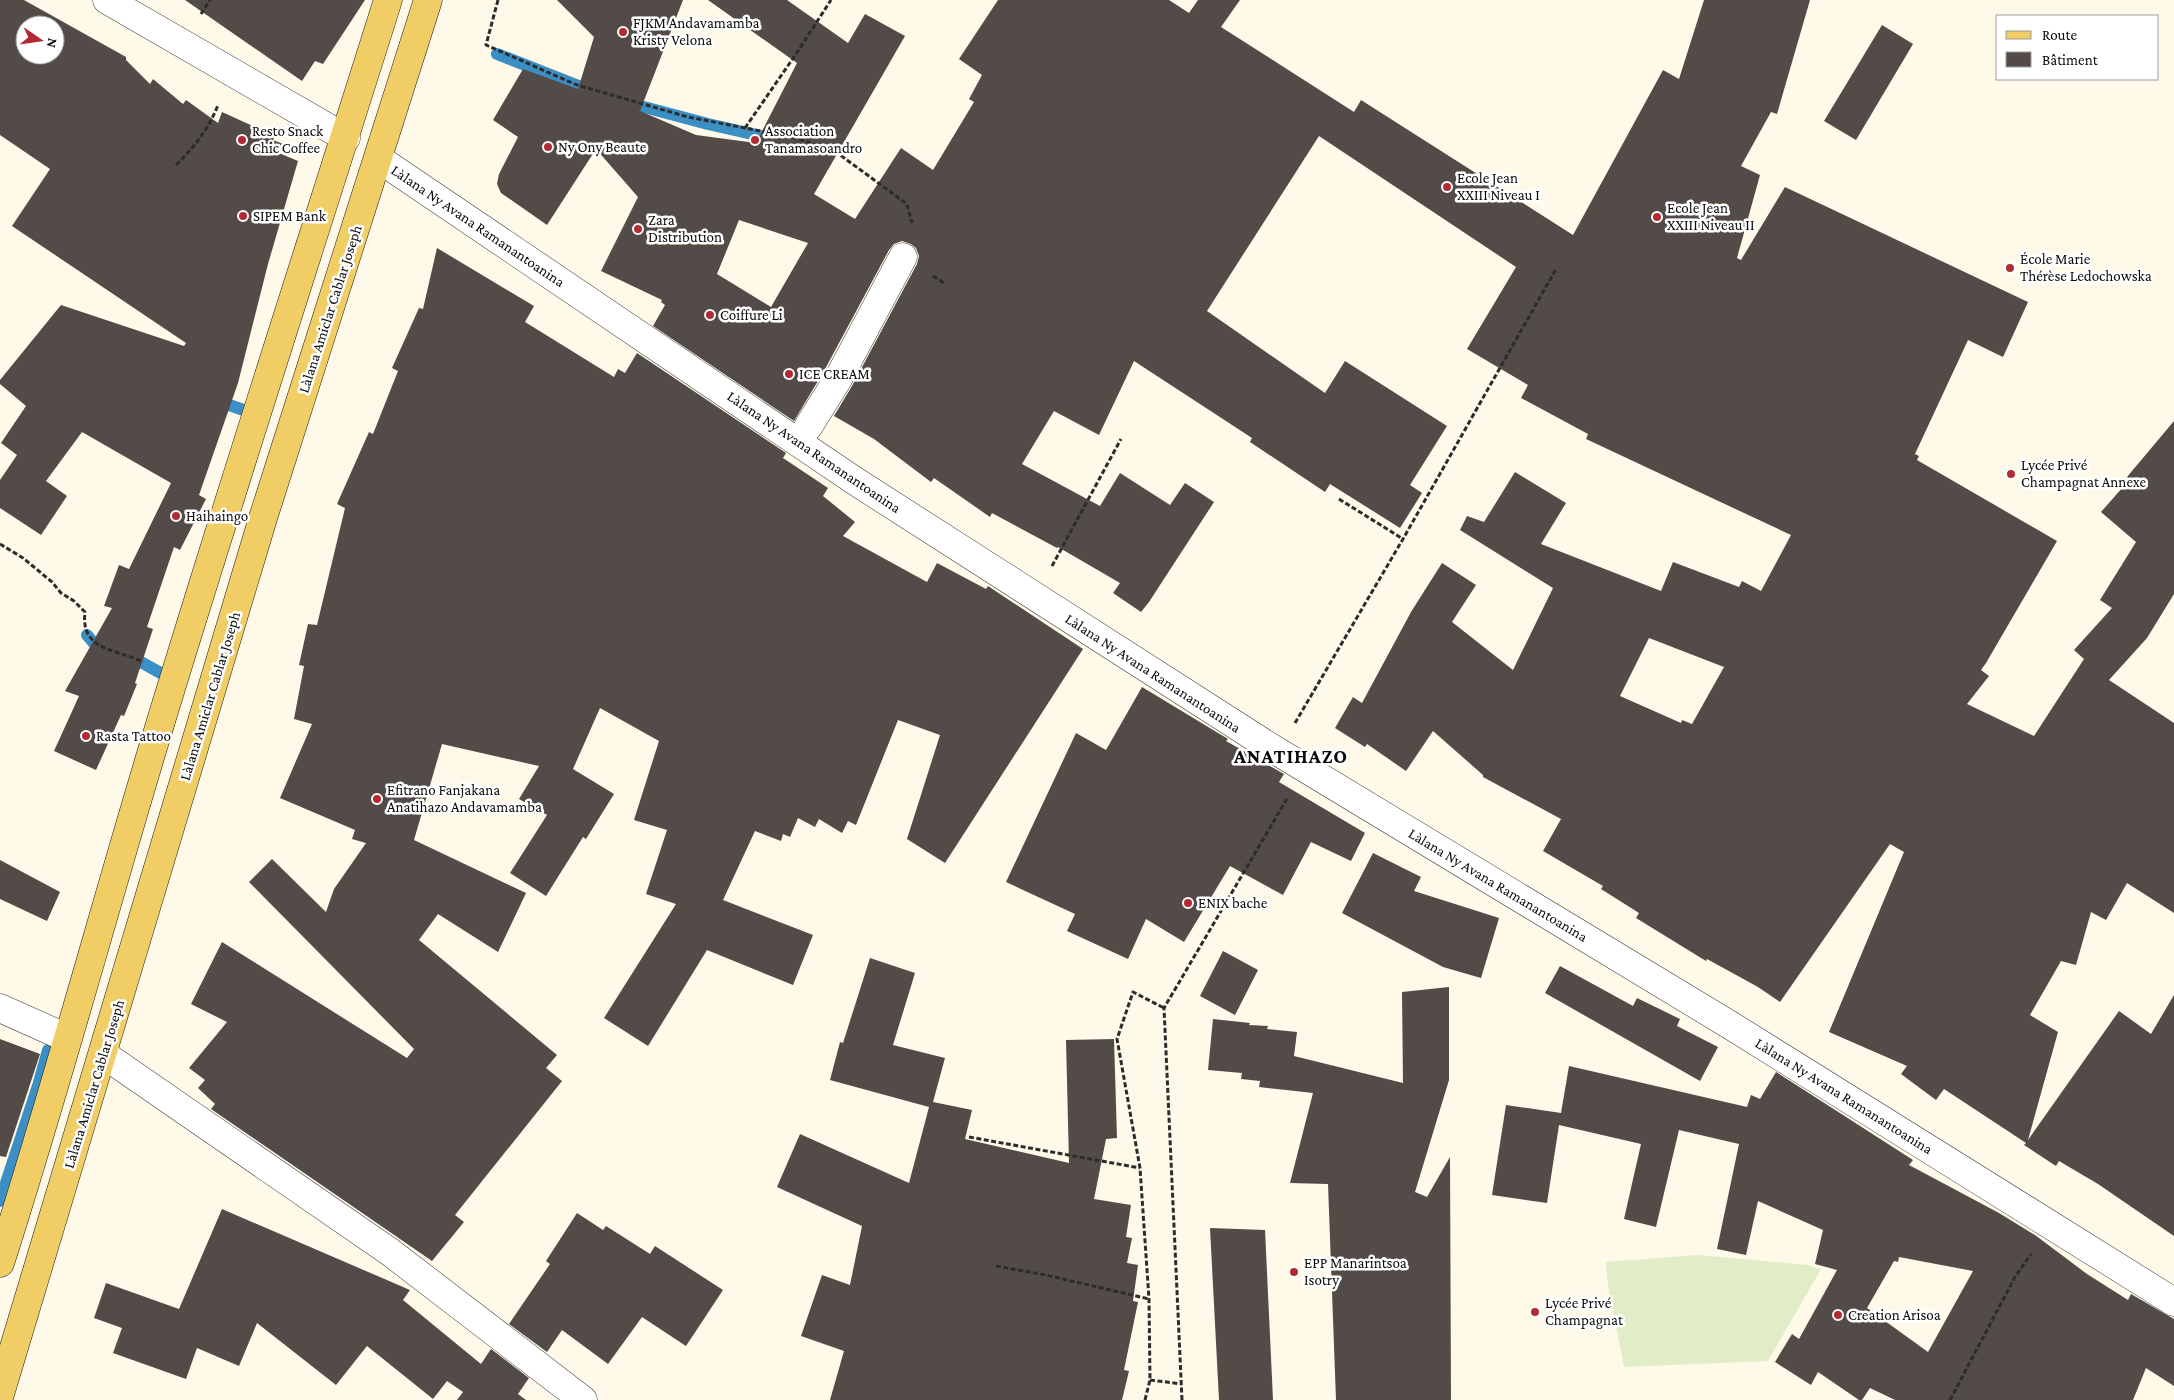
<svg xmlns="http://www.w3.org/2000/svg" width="2174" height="1400" font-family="'Crimson Pro',serif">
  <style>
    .pitch { fill: #e0edc6 }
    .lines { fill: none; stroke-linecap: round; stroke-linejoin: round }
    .stream { stroke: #3b8fc5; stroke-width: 12 }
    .building { fill: #524b47; fill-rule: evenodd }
    .minor-casing { stroke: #3d3d3d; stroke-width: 29 }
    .major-casing { stroke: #1b1b1b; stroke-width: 29 }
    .path { stroke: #2c2c2c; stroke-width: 3; stroke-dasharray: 5 2.5; stroke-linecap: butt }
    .minor { stroke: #fff; stroke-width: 28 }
    .major { stroke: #f1cd65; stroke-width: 28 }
    .poi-dot { fill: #b12b33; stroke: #fff; stroke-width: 2 }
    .labels { text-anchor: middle; stroke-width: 5; stroke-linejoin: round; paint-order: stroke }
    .poi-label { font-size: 15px; fill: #0a0a0a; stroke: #fff; text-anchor: start }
    .street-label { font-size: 15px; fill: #0a0a0a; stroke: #fff }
    .district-label { font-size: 20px; font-weight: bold; letter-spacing: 1px; fill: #0a0a0a; stroke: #fff }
  </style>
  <rect width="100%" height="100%" fill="#fef9e8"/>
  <!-- pitch -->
  <path class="pitch" d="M1698,1255L1807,1265L1821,1269L1768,1361L1624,1367L1608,1285L1606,1262Z"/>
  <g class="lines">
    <!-- stream -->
    <path class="stream" d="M497,54L594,92
      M625,102L708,124L761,136
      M215,400L252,413
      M87,635L97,647L106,650
      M127,658L139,661L175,681
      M0,1201L38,1086L48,1050"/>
  </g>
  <!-- building -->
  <path class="building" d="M0,0H24L126,57V60L150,84L153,79L183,104L186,100L218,123L222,112L275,136L273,140L283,144L279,153L298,161L268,264L238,383L199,495L206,499L180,550L174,547L147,627L153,629L135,683L137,684L124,716L121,715L96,770L54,751L79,696L65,691L112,608L104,606L119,565L129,569L171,483L82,432L46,481L67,496L41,535L0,508V480L17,455L1,443L26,406L0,384V380L61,305L184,346L186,343L12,226L50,169L0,135ZM25,25H55V55H25Z
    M185,0H365L323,64L315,61L302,81Z
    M557,0H683L640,111L696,135L756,143L797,63L708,0H787L848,43L865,14L905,36L814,194L855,219L901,148L933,170L974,102L969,99L982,75L959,59L998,0H1169L1189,13L1198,0H1240L1221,27L1354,112L1361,100L1573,235L1663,70L1679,79L1704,0H1810L1777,114L1771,112L1741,166L1760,175L1737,258L1741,260L1785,187L2028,302L2003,357L1968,340L1915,454L1919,456L1917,460L2057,541L1986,663L1981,670L1989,676L1967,704L2034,736L2084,659L2074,650L2112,608L2100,600L2136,542L2101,512L2130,479L2127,477L2174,421V594L2147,638L2109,680L2174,723V913L2127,883L2106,920L2091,912L2076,965L2061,961L2030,1015L2058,1032L2028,1140L2119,1011L2151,1034L2174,995V1236L2098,1184L2059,1161L2056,1166L2024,1145L2026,1143L1944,1089L1936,1100L1901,1074L1907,1066L1829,1032L1904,852L1890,844L1780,1002L1758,987L1707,959L1706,961L1636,918L1639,913L1601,889L1603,886L1543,851L1561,819L1483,777V775L1433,731L1406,771L1367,744L1365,747L1335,728L1353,697L1362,703L1411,612L1442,563L1476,585L1452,622L1513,670L1553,588L1460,530L1467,516L1484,522L1515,472L1566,503L1541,544L1661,591L1673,562L1739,587L1742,581L1761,591L1791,535L1586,439L1588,434L1521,398L1528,385L1467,349L1516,267L1319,136L1207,311L1325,393L1345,361L1447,426L1410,485L1422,493L1400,528L1330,484L1325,492L1250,442L1252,438L1134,361L1099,435L1054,411L1022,464L1100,506L1120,473L1170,505L1185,483L1214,502L1149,602L1141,612L1113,593L1120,583L1058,547L1057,548L992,513L990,517L934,478L931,482L874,439L834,416L852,386L917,264L919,256L916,248L911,244L902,241L894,244L889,250L824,371L794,421L653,326L665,305L661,302L662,300L601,271L638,197L596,149L547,225L501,193L497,184L499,174L518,137L493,120L523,69L578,89L594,37ZM739,220L808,243L771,307L717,274ZM1649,638L1724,667L1692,724L1682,720L1681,723L1620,696Z
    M1882,25L1913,44L1856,140L1824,121Z
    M437,248L534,306L525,322L614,377L618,369L625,373L637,353L786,453L783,458L828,488L823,496L855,522L843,536L927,582L937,563L986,589L988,586L1083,649L945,863L907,839L940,735L898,720L856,825L848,821L842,833L819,819L815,827L798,818L790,837L783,834L781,841L755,831L723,900L813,935L793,985L707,950L648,1046L604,1018L676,904L646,894L667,830L634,820L659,741L600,708L573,769L614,794L586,839L583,837L546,896L510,873L547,815L519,799L539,766L442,744L414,840L526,893L498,952L438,914L419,940L557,1055L546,1068L562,1081L455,1215L464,1222L432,1261L211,1109L215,1104L198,1088L205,1080L189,1068L227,1022L191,1004L222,942L407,1058L414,1049L249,882L272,859L326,912L334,889L366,843L352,839L355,830L280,798L312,724L294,719L304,666L299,665L308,624L317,625L345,508L337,504L369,432L373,434L398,371L392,368L419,308L423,309Z
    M1142,687L1228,739L1226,741L1284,774L1279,782L1365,833L1351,861L1311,842L1283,895L1230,866L1184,942L1146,919L1128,959L1067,931L1075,914L1006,882L1076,733L1106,750Z
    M1373,853L1421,877L1414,891L1499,918L1481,978L1443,967L1342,913Z
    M0,860L60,892L47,921L0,899Z
    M1223,951L1258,970L1235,1015L1200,996Z
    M870,958L915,973L893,1045L945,1058L933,1102L972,1110L965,1139L1069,1163L1066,1040L1114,1039L1117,1138L1106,1139L1094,1199L1131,1205L1126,1237L1132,1238L1127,1263L1138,1265L1133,1301L1138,1302L1124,1370L1129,1371L1122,1400H830L844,1351L801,1336L822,1275L850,1285L862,1226L777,1187L800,1134L909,1183L929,1107L830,1080L840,1042L843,1043Z
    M1560,966L1633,1006L1637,998L1680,1019L1677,1026L1718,1047L1700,1081L1545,993Z
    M1449,987V1080L1415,1192L1427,1197L1450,1157L1451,1400H1336L1328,1184L1290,1183L1313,1093L1259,1087L1260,1081L1241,1079L1242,1073L1208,1070L1213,1019L1250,1023L1249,1025L1268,1026L1267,1029L1297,1032L1294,1056L1403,1083L1402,992Z
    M0,1039L40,1054L6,1157L0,1156Z
    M1569,1066L1747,1107L1751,1095L1760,1099L1776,1072L1913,1160L1909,1165L1999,1213L2035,1235L2087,1274L2128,1300L2131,1294L2174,1319V1386L2146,1368L2133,1400H1895L1870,1388L1862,1400H1859L1818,1372L1811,1385L1775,1362L1792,1334L1799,1339L1837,1270L1815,1264L1823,1230L1758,1201L1746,1255L1717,1249L1739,1144L1679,1130L1656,1227L1624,1219L1641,1144L1559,1125L1547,1203L1492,1195L1506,1105L1561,1113ZM1899,1257L1973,1271L1928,1352L1867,1308L1894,1261L1898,1262Z
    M222,1209L410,1290L403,1300L481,1364L491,1349L529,1378L518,1394L526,1400H457L463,1392L447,1381L433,1399L367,1346L336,1385L257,1323L239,1366L197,1348L186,1379L113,1353L122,1328L94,1318L106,1283L179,1309Z
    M577,1213L603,1230L606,1226L650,1254L655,1246L723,1290L686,1346L642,1317L608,1364L562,1330L547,1352L509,1324L550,1264L546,1261Z
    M1210,1228L1265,1230L1273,1400H1219Z"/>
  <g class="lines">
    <!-- minor casing -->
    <g class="minor-casing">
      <path id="minor" d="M107,0L346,138
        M379,159L855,481L1270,747L1730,1025L2174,1302
        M808,427L838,379L903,257
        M0,1008L67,1038
        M103,1054L390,1252L583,1400"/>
    </g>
    <!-- major casing -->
    <g class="major-casing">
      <path id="major" d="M0,1263C54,1095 100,924 151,754C227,502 309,251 388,0
        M0,1394L263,518L428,0"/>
    </g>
    <!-- path -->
    <path class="path" d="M498,0L486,45L577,85L688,117L797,138L836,152L907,204L912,223
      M201,14L210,0
      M745,128L796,54L831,0
      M176,165C194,148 209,128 218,105
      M933,276L944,283
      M1339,499L1403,539
      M0,544L23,558L52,582L61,593L74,601L85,612C80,651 117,649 143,662
      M1052,566L1121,439
      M1295,723L1403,539L1556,269
      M969,1137L1140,1168
      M996,1266L1046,1275L1149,1299
      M1150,1380L1182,1384
      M1145,1400L1150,1380L1149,1299L1140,1168L1117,1039L1133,992L1164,1008
      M1182,1400L1164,1008L1288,797
      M1950,1400L2015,1277L2031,1254"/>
    <!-- minor -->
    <use href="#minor" class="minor"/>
    <!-- major -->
    <use href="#major" class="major"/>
  </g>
  <!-- markers -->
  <g class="poi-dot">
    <circle cx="623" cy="32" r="5"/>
    <circle cx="242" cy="140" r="5"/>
    <circle cx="755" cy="140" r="5"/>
    <circle cx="548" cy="147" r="5"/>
    <circle cx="1447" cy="187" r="5"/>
    <circle cx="243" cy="216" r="5"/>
    <circle cx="1657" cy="217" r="5"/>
    <circle cx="638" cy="229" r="5"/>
    <circle cx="2010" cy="268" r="5"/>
    <circle cx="710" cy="315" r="5"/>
    <circle cx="789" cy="374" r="5"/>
    <circle cx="2011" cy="474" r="5"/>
    <circle cx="176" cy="516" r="5"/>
    <circle cx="86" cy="736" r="5"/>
    <circle cx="377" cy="799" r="5"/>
    <circle cx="1188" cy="903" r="5"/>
    <circle cx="1294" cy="1272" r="5"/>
    <circle cx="1535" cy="1312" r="5"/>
    <circle cx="1838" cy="1315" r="5"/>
  </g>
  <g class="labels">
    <!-- poi labels -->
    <g class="poi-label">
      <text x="633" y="28">FJKM Andavamamba<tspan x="633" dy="17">Kristy Velona</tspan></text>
      <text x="252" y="136">Resto Snack<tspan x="252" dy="17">Chic Coffee</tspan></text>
      <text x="765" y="136">Association<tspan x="765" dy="17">Tanamasoandro</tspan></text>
      <text x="558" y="152">Ny Ony Beaute</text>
      <text x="1457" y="183">Ecole Jean<tspan x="1457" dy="17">XXIII Niveau I</tspan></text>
      <text x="1667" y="213">Ecole Jean<tspan x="1667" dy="17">XXIII Niveau II</tspan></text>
      <text x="253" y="221">SIPEM Bank</text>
      <text x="648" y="225">Zara<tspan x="648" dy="17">Distribution</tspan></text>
      <text x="2020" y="264">École Marie<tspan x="2020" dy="17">Thérèse Ledochowska</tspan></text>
      <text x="720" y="320">Coiffure Li</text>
      <text x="799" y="379">ICE CREAM</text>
      <text x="2021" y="470">Lycée Privé<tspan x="2021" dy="17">Champagnat Annexe</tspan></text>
      <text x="186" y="521">Haihaingo</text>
      <text x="96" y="741">Rasta Tattoo</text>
      <text x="387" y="795">Efitrano Fanjakana<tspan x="387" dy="17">Anatihazo Andavamamba</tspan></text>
      <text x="1198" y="908">ENIX bache</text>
      <text x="1304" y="1268">EPP Manarintsoa<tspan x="1304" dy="17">Isotry</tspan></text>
      <text x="1545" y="1308">Lycée Privé<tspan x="1545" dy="17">Champagnat</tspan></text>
      <text x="1848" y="1320">Creation Arisoa</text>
    </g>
    <!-- street labels -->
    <g class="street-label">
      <text transform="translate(478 226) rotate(34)" y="5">Làlana Ny Avana Ramanantoanina</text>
      <text transform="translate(330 309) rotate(-72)" y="5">Làlana Amiclar Cablar Joseph</text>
      <text transform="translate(814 452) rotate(34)" y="5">Làlana Ny Avana Ramanantoanina</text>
      <text transform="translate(1153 673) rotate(33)" y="5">Làlana Ny Avana Ramanantoanina</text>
      <text transform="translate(210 696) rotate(-73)" y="5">Làlana Amiclar Cablar Joseph</text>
      <text transform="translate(1498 885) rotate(31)" y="5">Làlana Ny Avana Ramanantoanina</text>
      <text transform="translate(94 1084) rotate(-73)" y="5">Làlana Amiclar Cablar Joseph</text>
      <text transform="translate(1844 1096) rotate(32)" y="5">Làlana Ny Avana Ramanantoanina</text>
    </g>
    <!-- district labels -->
    <g class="district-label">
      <text x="1291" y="763">ANATIHAZO</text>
    </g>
  </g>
  <!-- legend -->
  <rect x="1996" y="15" width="162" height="65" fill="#ffffff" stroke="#9d9d9d"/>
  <rect x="2006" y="31" width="25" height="8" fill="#f1cd65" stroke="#9d9d9d"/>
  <text x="2042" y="40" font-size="15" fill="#0a0a0a">Route</text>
  <rect x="2006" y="52" width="25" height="15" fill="#524b47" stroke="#9d9d9d"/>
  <text x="2042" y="65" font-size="15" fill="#0a0a0a">Bâtiment</text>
  <!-- north arrow -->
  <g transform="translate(40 40) rotate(103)"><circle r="24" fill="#ffffff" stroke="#9d9d9d"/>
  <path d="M0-4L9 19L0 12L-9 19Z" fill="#b12b33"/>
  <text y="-8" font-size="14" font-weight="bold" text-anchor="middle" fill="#0a0a0a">N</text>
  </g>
</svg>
